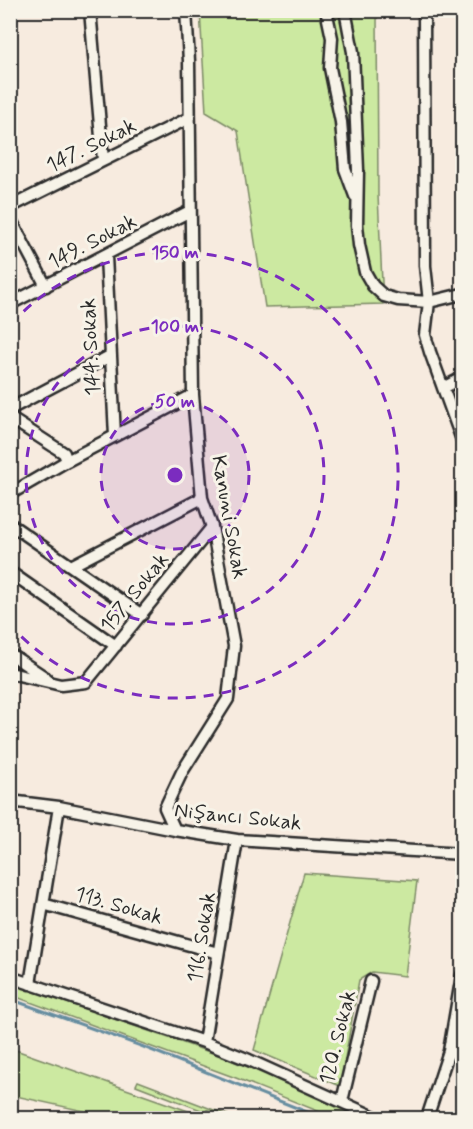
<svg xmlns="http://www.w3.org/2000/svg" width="473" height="1129" font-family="Mynerve,sans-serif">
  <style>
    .green { fill: #cce9a1; stroke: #7c8a66; stroke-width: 1.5 }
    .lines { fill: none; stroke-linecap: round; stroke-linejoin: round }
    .stream { stroke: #668da0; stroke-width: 3 }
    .minor-casing { stroke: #2b2b2b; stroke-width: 15 }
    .minor { stroke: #f7f3e8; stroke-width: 10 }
    .ring { fill: none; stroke: #7b2cbf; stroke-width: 3; stroke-dasharray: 10 8 }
    .labels { text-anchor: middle; stroke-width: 6; stroke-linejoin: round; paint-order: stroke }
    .street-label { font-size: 21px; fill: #2b2b2b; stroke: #f7f3e8 }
    .centre { fill: #7b2cbf; stroke: #f7f3e8; stroke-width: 3 }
    .ring-label { font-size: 18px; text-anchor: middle; font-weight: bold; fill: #7b2cbf; stroke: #f7f3e8; stroke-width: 6; stroke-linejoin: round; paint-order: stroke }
  </style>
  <rect width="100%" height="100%" fill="#f7ebdf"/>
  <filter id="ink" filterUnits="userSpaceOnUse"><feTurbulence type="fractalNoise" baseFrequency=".0167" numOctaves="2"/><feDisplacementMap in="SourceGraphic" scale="12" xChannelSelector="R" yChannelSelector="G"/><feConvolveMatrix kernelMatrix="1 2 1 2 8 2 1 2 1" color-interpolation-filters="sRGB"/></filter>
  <g filter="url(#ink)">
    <!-- green -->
    <path class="green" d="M200,11H377L378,195L383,304L265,307L238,131L206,112Z
      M304,873L417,881L405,976L372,972L359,980L340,1086L254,1050Z
      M10,983L218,1055L295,1086L364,1118H335L236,1078L11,995Z
      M10,1048L208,1118H83L84,1111L11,1095Z
      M138,1081L235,1118H232L207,1110L206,1112L136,1085Z"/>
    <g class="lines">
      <!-- stream -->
      <path class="stream" d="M10,999L141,1046L322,1118"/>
      <!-- minor casing -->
      <g class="minor-casing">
        <path id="minor" d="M90,10L103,160
          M326,10L332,38L330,68L341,122L345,169L355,196
          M345,10L353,52L358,170L357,225L359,245L365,272L373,286L384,296L398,300L429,302L462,294
          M424,10L425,266L429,302L425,335L430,352L462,440
          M10,207L189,118
          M10,218L46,286
          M106,256L115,436
          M10,304L190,211
          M443,388L462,378
          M10,409L110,356
          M10,418L64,453L67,461
          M10,494L67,461L193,395
          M10,524L142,615
          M71,566L202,498
          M10,572L116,646
          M10,654L46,678
          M10,673L61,685L86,682L212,527
          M10,801L59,807L175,830L237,840L462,854
          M175,830L165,808L182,772L228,699L234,646L212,527L202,498L193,395L189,61L186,10
          M43,904L218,953
          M10,977L204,1042L249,1060L377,1118
          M30,984L59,807
          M204,1042L237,840
          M449,1051L462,1053
          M342,1101L371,981
          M427,1118L449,1051L462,975"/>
      </g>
      <!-- minor -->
      <use href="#minor" class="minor"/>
    </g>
  </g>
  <!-- distance rings -->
  <circle cx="175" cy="475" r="74" fill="#7b2cbf" fill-opacity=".12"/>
  <g class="ring">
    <circle cx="175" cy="475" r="74"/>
    <circle cx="175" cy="475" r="149"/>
    <path d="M11 324A223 223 0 1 1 11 626"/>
  </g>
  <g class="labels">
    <!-- street labels -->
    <g class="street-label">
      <text transform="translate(91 145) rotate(-26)" y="7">147. Sokak</text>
      <text transform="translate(92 241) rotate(-27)" y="7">149. Sokak</text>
      <text transform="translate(90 347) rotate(-93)" y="7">144. Sokak</text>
      <text transform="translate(230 517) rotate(80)" y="7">Kanuni Sokak</text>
      <text transform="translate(134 592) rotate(-51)" y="7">157. Sokak</text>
      <text transform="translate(238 816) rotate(6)" y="7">Nişancı Sokak</text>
      <text transform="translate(119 905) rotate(16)" y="7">113. Sokak</text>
      <text transform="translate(201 937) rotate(-81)" y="7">116. Sokak</text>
      <text transform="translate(337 1037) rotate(-76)" y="7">120. Sokak</text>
    </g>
  </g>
  <circle cx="175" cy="475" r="9" class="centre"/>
  <g class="ring-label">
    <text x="175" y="258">150 m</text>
    <text x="175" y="332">100 m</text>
    <text x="175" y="407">50 m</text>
  </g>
  <!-- margin -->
  <rect width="473" height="1129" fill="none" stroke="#f7f3e8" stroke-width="36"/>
  <rect x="18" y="18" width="437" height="1093" fill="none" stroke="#2b2b2b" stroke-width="2" filter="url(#ink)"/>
</svg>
